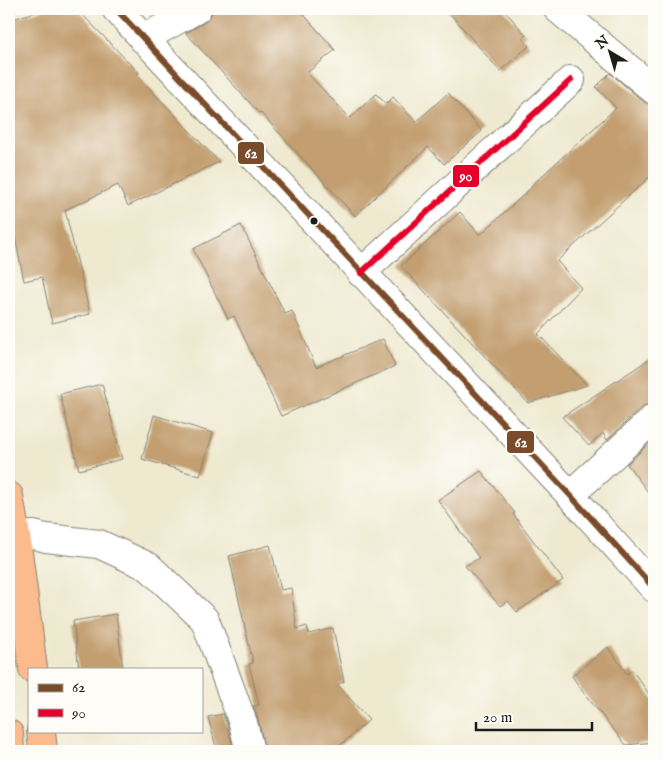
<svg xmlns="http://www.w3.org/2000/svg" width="663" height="760" font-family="'IM FELL English',serif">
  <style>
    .building { fill: #c29e6f }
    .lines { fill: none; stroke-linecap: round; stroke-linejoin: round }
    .minor-casing { stroke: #858276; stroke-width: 30 }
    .major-casing { stroke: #858276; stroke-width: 30 }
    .minor { stroke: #fff; stroke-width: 28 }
    .major { stroke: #fbbb8c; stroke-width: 28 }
    .bus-1-casing { stroke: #fdfcf7; stroke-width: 10 }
    .bus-2-casing { stroke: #fdfcf7; stroke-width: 10 }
    .bus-1 { stroke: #7a4b2a; stroke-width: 6 }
    .bus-2 { stroke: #e4002b; stroke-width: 6 }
    .bus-dot { fill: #1c1c1c; stroke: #fdfcf7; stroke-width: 2 }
    .line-badge { stroke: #fdfcf7; stroke-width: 2 }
    .badge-label { font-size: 14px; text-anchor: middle; font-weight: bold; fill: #fff }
  </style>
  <rect width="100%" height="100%" fill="#fdfcf7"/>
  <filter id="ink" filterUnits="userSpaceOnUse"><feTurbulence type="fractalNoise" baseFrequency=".02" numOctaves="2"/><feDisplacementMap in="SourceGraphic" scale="10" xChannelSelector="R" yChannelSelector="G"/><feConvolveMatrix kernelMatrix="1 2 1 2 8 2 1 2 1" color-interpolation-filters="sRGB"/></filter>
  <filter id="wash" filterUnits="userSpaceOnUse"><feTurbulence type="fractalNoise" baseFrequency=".0096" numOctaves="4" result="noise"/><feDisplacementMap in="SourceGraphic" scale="20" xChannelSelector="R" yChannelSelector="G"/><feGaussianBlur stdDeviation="1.12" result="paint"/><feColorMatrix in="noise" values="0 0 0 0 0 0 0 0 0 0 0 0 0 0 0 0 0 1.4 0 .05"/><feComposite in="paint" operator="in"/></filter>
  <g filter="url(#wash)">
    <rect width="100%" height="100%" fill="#eee9cf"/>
    <g id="blocks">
      <!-- building -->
      <path class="building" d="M46,9H77L139,73L137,75L219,162L128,206L118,185L65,210L90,314L52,323L42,277L24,281L9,208V20Z
        M215,9H299L335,50L307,73L350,118L376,94L386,104L393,97L416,122L448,93L482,131L444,164L428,147L355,216L260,112L259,113L186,33L205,22Z
        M446,9H503L526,35L522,38L529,46L500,71Z
        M610,73L644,102L654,105V173L557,261L581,288L538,334L587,385L528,403L401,266L460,212L480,235L532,187L531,186L616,108L596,87Z
        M241,225L285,314L292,311L316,367L383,339L395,366L281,416L234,316L228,319L193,249Z
        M654,356V403L643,406L607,440L603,433L589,446L562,417Z
        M102,384L122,459L79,470L60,394Z
        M154,415L213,433L200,476L142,459Z
        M654,439V500L627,464Z
        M481,471L515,513L513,514L563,580L517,612L508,601L500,606L465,566L479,558L438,500Z
        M270,545L281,590L291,588L297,629L307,626L309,634L333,628L344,682L337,684L369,720L334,751H265L258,719L253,706L259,705L249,664L253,663L229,556Z
        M116,614L123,669H79L73,621Z
        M608,647L627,674L632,670L654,701V742L626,745L583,692L572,676Z
        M223,714L228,728L234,751H217L208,717Z"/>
    </g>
  </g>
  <g filter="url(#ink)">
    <use href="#blocks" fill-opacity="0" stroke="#858276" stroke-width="1"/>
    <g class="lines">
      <!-- minor casing -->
      <g class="minor-casing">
        <path id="minor" d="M116,9L570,495L654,588
          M558,9L654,90
          M143,39L197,9
          M361,273L571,80
          M570,495L654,418
          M9,537L34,535L46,538L99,544L149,567L205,620L243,723L250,751"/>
      </g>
      <!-- major casing -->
      <g class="major-casing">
        <path id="major" d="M9,496L16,536L33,669
          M41,731L43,751
          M9,734L10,751"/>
      </g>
      <!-- minor -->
      <use href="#minor" class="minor"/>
      <!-- major -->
      <use href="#major" class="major"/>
      <!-- bus-1 casing -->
      <g class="bus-1-casing">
        <path id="bus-1" d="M116,9L570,495L654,588"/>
      </g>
      <!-- bus-2 casing -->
      <g class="bus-2-casing">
        <path id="bus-2" d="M361,273L571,80"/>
      </g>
      <!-- bus-1 -->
      <use href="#bus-1" class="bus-1"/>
      <!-- bus-2 -->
      <use href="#bus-2" class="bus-2"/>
    </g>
  </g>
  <!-- markers -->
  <circle class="bus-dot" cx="314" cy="221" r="4.5"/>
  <g class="line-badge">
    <rect x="237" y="141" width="28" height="24" rx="5" fill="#7a4b2a"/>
    <rect x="452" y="164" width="28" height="24" rx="5" fill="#e4002b"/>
    <rect x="506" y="430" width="29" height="24" rx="5" fill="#7a4b2a"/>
  </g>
  <g class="badge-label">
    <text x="251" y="158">62</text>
    <text x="466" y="181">90</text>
    <text x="521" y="447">62</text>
  </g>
  <!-- margin -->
  <rect width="663" height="760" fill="none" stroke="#fdfcf7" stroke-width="30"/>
  <!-- legend -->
  <rect x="28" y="668" width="175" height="65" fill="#fdfcf7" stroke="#a3a29f"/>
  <rect x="38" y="684" width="25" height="8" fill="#7a4b2a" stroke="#a3a29f"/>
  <text x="72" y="692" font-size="15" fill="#1c1c1c">62</text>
  <rect x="38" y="709" width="25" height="8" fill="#e4002b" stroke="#a3a29f"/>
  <text x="72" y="718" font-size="15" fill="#1c1c1c">90</text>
  <!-- north arrow -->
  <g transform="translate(610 52) rotate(322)" stroke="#fdfcf7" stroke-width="4" paint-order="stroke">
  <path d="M0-4L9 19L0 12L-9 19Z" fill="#1c1c1c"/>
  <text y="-8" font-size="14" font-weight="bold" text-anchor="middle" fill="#1c1c1c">N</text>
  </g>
  <!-- scale -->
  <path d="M476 722v8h116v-8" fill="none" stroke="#1c1c1c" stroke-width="2.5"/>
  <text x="483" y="722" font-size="15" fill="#1c1c1c" stroke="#fdfcf7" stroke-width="4" paint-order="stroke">20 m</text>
</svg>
